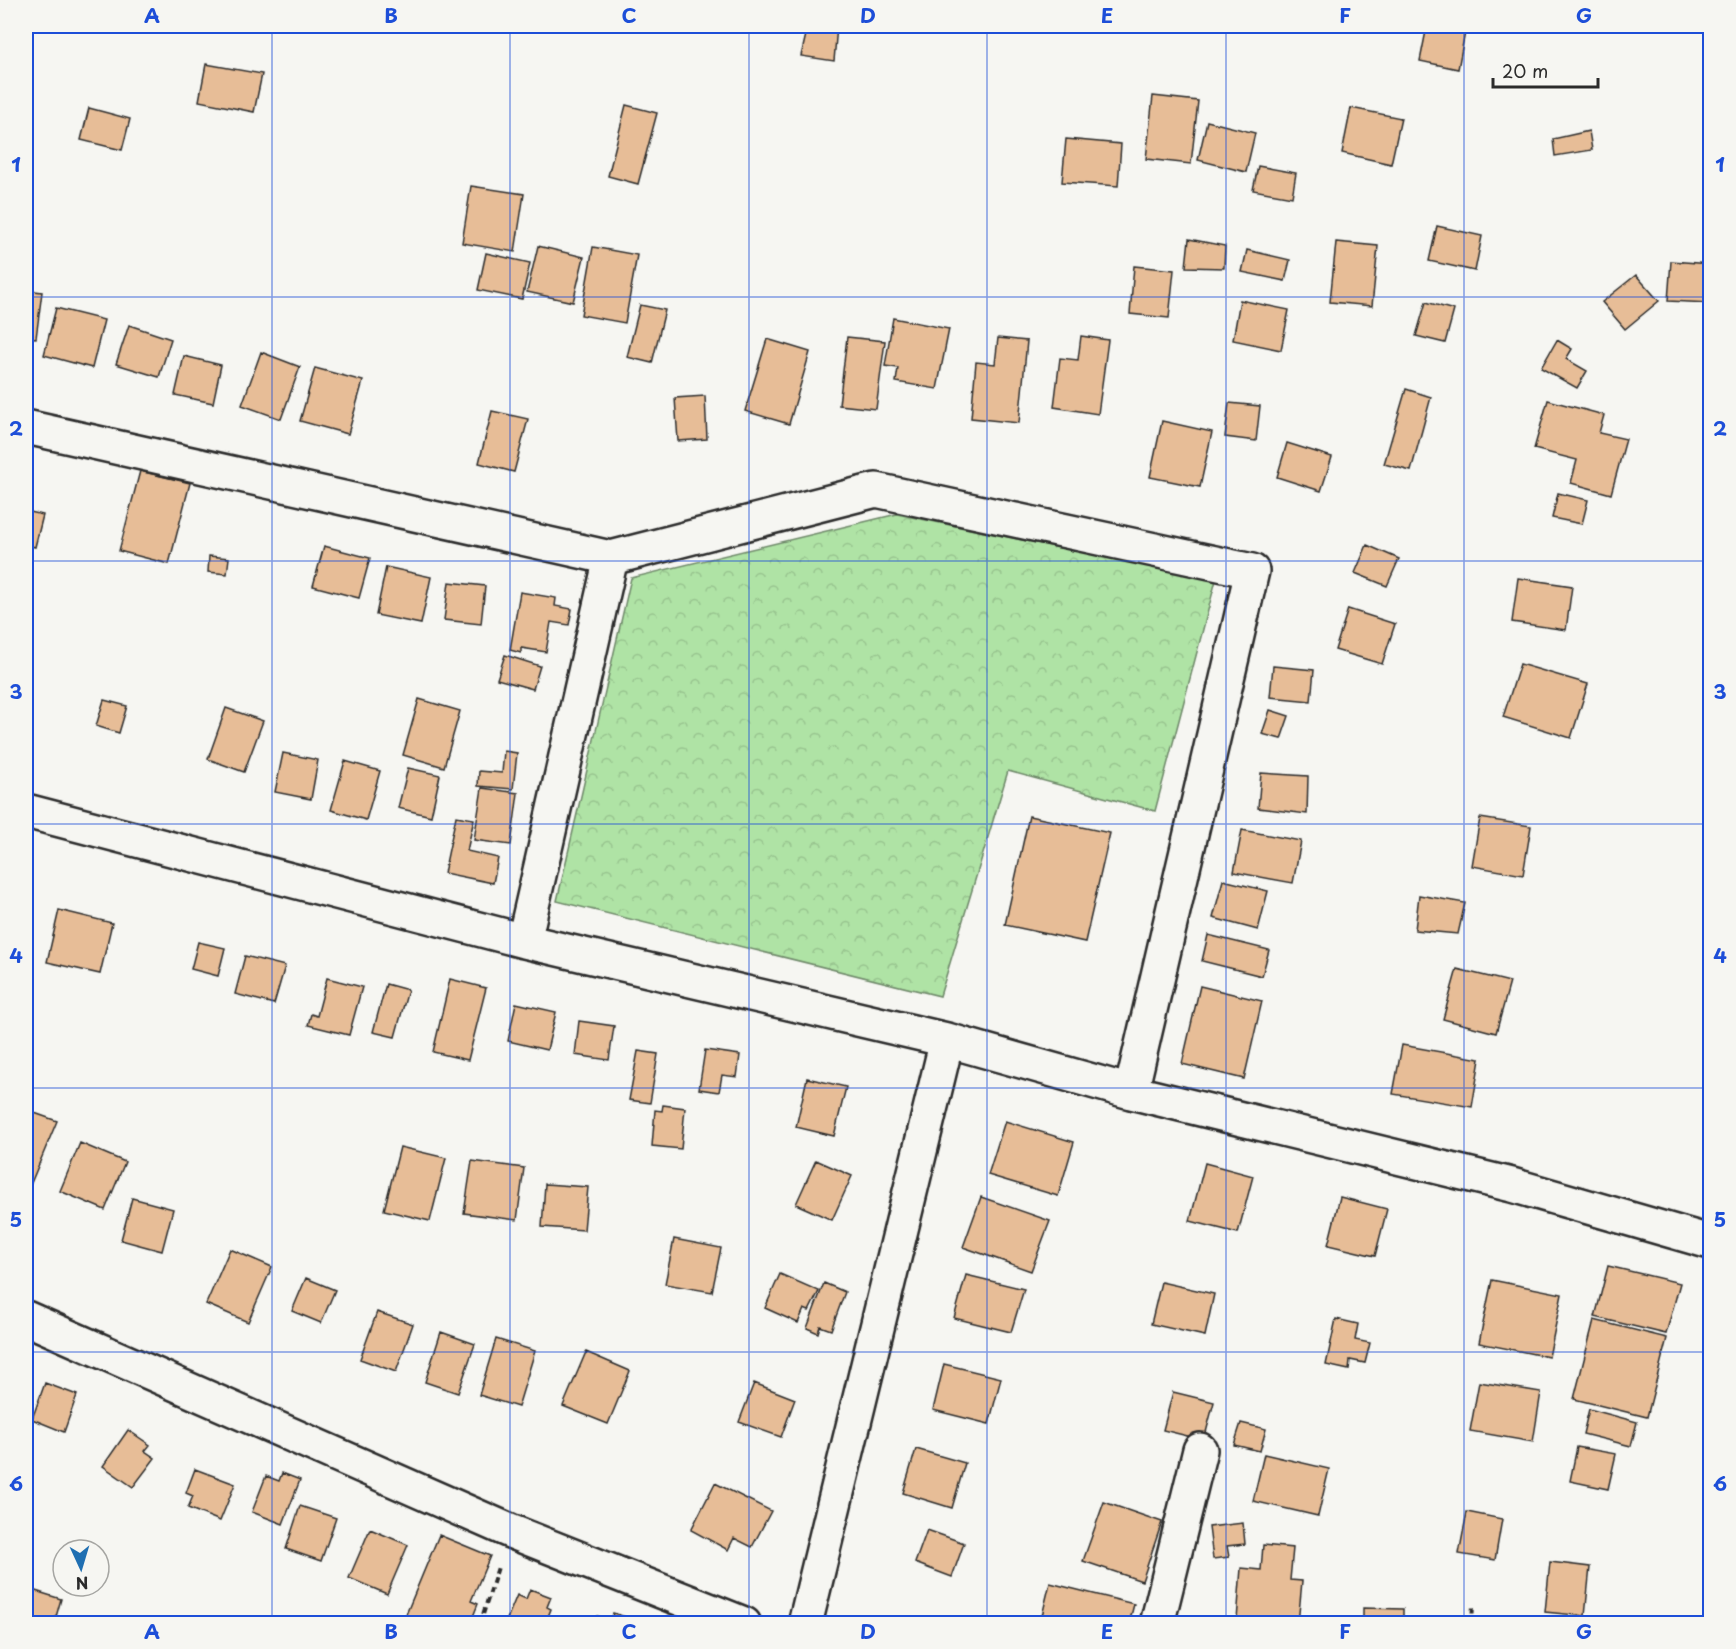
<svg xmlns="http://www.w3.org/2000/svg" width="1736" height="1649" font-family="'Playpen Sans',sans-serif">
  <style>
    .park { fill: url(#park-crowns); stroke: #6d8768; stroke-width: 1.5 }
    .building { fill: #e7bd97; stroke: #2b2b2b; stroke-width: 1.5 }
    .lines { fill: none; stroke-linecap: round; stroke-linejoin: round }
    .minor-casing { stroke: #2b2b2b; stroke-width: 38 }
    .path { stroke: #2b2b2b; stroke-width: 4; stroke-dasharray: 6 4.5; stroke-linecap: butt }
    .minor { stroke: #f6f6f2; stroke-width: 33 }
    .grid { fill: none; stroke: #1d4ed8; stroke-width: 1.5; stroke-opacity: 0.55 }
    .neatline { fill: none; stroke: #1d4ed8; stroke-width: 2 }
    .grid-label { font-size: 20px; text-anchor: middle; font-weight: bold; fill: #1d4ed8 }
  </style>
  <defs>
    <pattern id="park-crowns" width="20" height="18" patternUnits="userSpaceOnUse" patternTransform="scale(1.5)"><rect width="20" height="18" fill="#afe3a5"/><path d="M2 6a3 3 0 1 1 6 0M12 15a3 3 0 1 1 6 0" fill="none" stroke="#97c38e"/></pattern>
  </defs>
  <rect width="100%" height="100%" fill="#f6f6f2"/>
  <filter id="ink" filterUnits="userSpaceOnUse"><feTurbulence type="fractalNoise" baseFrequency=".0167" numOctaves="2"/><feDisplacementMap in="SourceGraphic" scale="12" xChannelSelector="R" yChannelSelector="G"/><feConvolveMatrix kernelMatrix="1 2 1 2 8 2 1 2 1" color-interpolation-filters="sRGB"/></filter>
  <g filter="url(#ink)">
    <!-- park -->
    <path class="park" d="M897,514L1216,580L1155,811L1008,771L940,996L557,901L631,578Z"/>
    <!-- building -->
    <path class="building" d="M808,26H837L834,61L801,56Z
      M1427,26L1466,27L1458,69L1420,61Z
      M206,64L262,74L254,112L199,101Z
      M1153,96L1198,101L1191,164L1146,159Z
      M626,105L657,113L638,184L608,176Z
      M89,108L130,119L122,150L81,140Z
      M1351,108L1401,118L1391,164L1342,153Z
      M1207,121L1255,133L1246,172L1198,160Z
      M1589,131L1592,150L1555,156L1553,139Z
      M1066,139L1121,144L1118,186L1062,182Z
      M1258,166L1296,173L1292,197L1253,190Z
      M471,186L524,194L515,252L462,243Z
      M1437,226L1482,236L1475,271L1429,261Z
      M1189,239L1225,246L1224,268L1186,267Z
      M1336,242L1378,246L1372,306L1330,302Z
      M538,246L584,257L573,302L527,292Z
      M593,247L637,255L625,323L581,315Z
      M1247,250L1290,260L1285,281L1242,272Z
      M486,253L530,263L522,299L478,290Z
      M1671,261L1710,264V303L1668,301Z
      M1134,266L1174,270L1169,318L1130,314Z
      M1636,275L1659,301L1625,329L1602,302Z
      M26,290L42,292L36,338L26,337Z
      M1240,300L1289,310L1281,350L1233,340Z
      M1426,302L1454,310L1445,343L1416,336Z
      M640,305L665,310L652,363L627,357Z
      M56,308L104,320L92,368L44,355Z
      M893,318L949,329L937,389L896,382L898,368L885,366Z
      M129,325L171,339L159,377L116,364Z
      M1081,336L1108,340L1098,414L1054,407L1060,358L1078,360Z
      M847,337L885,341L876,409L839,405Z
      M998,338L1027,341L1019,423L971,418L976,362L995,364Z
      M767,339L810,352L789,424L745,411Z
      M1557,340L1572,349L1566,359L1587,371L1577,388L1541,368Z
      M261,352L300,367L281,419L242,405Z
      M184,356L221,365L213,403L175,395Z
      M315,368L363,381L348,434L300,421Z
      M1406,389L1431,397L1411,471L1384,464Z
      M705,396L707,439L678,441L675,398Z
      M1548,400L1604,415L1599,433L1626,439L1611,494L1571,483L1577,460L1534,449Z
      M1229,403L1260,406L1256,441L1225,437Z
      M492,411L528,419L514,472L479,463Z
      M1162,421L1212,432L1200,487L1150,477Z
      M1287,443L1332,457L1321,491L1277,477Z
      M140,471L190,483L169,564L119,551Z
      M1558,493L1588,500L1582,524L1552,518Z
      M26,511L43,515L35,547L26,545Z
      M1367,545L1399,559L1387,586L1355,573Z
      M324,546L370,558L359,598L313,586Z
      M209,556L229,558L227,574L208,572Z
      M386,567L431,577L421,624L376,615Z
      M1518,578L1572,586L1566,630L1512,622Z
      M449,582L485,586L481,624L444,620Z
      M520,592L556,598L555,606L572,609L569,625L551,622L546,652L521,648V653L510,650Z
      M1348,609L1395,624L1382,664L1335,650Z
      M505,655L540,666L533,689L497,679Z
      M1520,664L1588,684L1571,738L1503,717Z
      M1273,666L1314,670L1311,701L1270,697Z
      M419,699L460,711L444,767L403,755Z
      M104,700L127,706L119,733L96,726Z
      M226,708L263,721L244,772L208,759Z
      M1270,710L1289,716L1281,739L1262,734Z
      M504,751L517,753L513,789L478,786L479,771L502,773Z
      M283,753L318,760L311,799L275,792Z
      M345,761L380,771L366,820L331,810Z
      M408,768L440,775L431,816L398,808Z
      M1261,773L1308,776L1307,814L1258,808Z
      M482,788L518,793L511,845L474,840Z
      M456,816L474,819L467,851L498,858L493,883L444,873Z
      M1029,816L1110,833L1085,942L1005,925Z
      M1480,818L1531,826L1523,875L1472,866Z
      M1242,830L1301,841L1293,883L1234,872Z
      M1223,880L1268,891L1258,930L1213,918Z
      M1419,895L1465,903L1458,934L1415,930Z
      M59,910L112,923L100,974L47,962Z
      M1208,935L1269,950L1262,976L1202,961Z
      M198,942L225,948L218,976L191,969Z
      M245,956L285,966L274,1004L235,994Z
      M1457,969L1510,982L1496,1033L1443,1019Z
      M327,978L362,987L349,1035L308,1025L311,1014L317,1016Z
      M450,979L486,988L468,1060L433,1052Z
      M386,984L408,990L395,1037L373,1032Z
      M1200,986L1262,1001L1244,1079L1182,1064Z
      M516,1003L556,1012L547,1050L508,1041Z
      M579,1021L614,1026L609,1060L575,1055Z
      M1402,1045L1480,1059L1472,1107L1393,1094Z
      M705,1050L740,1055L737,1077L722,1075L719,1092L699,1089Z
      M638,1051L658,1054L650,1103L629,1100Z
      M807,1078L846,1087L834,1136L796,1127Z
      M663,1105L685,1108L681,1149L652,1146L655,1110L662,1111Z
      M26,1110L57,1121L26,1195Z
      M1005,1121L1074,1142L1058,1196L988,1175Z
      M80,1143L125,1162L105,1210L60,1191Z
      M400,1147L446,1158L430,1221L384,1210Z
      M816,1160L852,1176L832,1220L796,1204Z
      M472,1161L524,1168L517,1220L464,1213Z
      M1205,1163L1253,1176L1238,1233L1190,1221Z
      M545,1184L588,1187L584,1230L542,1227Z
      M981,1197L1050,1221L1031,1271L963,1247Z
      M1340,1197L1387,1209L1375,1256L1328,1245Z
      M132,1198L173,1209L162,1251L121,1240Z
      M674,1239L721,1248L712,1292L665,1284Z
      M230,1249L272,1267L248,1322L206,1304Z
      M1608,1266L1680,1283L1666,1334L1595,1317Z
      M780,1274L819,1291L809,1311L804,1309L798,1323L765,1308Z
      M966,1275L1024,1289L1011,1332L954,1318Z
      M306,1278L335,1290L321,1323L292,1311Z
      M1492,1280L1562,1294L1549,1357L1479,1343Z
      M1161,1282L1214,1294L1205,1336L1151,1324Z
      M824,1283L845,1292L831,1330L820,1326L818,1333L807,1328Z
      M377,1312L413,1324L396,1372L360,1359Z
      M1336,1319L1358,1324L1355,1340L1370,1343L1365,1363L1350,1360L1349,1370L1326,1365Z
      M1594,1320L1667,1338L1647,1417L1574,1399Z
      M441,1332L475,1344L458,1393L425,1382Z
      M496,1339L535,1351L518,1407L479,1395Z
      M586,1352L630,1371L608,1424L563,1406Z
      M944,1364L1001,1378L989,1424L933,1410Z
      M1479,1382L1541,1392L1533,1442L1470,1431Z
      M45,1383L77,1395L64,1432L32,1419Z
      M754,1383L795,1399L781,1437L739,1422Z
      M1173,1392L1214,1402L1204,1440L1163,1430Z
      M1589,1409L1637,1422L1631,1446L1583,1434Z
      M1241,1423L1266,1429L1260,1451L1234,1445Z
      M128,1430L150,1445L145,1451L155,1458L133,1487L103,1466Z
      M1577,1447L1616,1454L1608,1489L1570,1481Z
      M916,1449L965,1463L952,1508L903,1493Z
      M1264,1454L1329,1469L1318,1516L1253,1501Z
      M195,1469L235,1484L220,1521L188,1508L193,1496L186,1493Z
      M282,1473L300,1480L283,1524L252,1512L266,1476L279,1481Z
      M715,1483L771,1511L752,1547L734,1538L728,1550L691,1530Z
      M1104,1502L1162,1522L1142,1581L1083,1561Z
      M300,1506L336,1518L321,1561L286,1549Z
      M1467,1512L1502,1519L1495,1560L1459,1554Z
      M1243,1523L1245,1544L1227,1546L1229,1557L1213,1559L1209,1527Z
      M370,1529L408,1545L387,1594L349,1578Z
      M927,1530L964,1543L952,1577L915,1563Z
      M439,1535L490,1556L471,1601L478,1604L470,1624H402Z
      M1263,1545L1293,1548L1290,1580L1302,1581L1298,1624L1237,1620L1241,1568L1261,1570Z
      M1550,1562L1590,1567L1585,1616L1545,1612Z
      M1050,1583L1134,1604L1129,1624H1040Z
      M26,1588L61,1599L54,1624H26Z
      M530,1589L551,1597L547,1607L551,1609L545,1624H505L517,1595L526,1599Z
      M1363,1608L1403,1609V1624H1363Z
      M613,1613L629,1618L627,1624H594L597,1616L611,1620Z"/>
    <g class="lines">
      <!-- minor casing -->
      <g class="minor-casing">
        <path id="minor" d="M26,427L611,558L876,490L1252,571L1131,1092
          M26,811L524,941L947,1040L1131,1092L1512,1185L1710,1242
          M524,941L611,558
          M26,1318L510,1531L744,1624
          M805,1624L947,1040
          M1157,1624L1200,1450"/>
      </g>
      <!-- path -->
      <path class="path" d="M480,1624L499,1564
        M1472,1624L1473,1604"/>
      <!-- minor -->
      <use href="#minor" class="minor"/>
    </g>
  </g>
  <!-- grid -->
  <path class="grid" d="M272,26V1624M510,26V1624M749,26V1624M987,26V1624M1226,26V1624M1464,26V1624M26,297H1710M26,561H1710M26,824H1710M26,1088H1710M26,1352H1710"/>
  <!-- margin -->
  <rect width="1736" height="1649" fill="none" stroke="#f6f6f2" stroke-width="66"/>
  <!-- north arrow -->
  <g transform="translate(81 1568) rotate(176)"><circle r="28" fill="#f6f6f2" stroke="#a5a5a2" stroke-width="1.5"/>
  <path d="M0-4.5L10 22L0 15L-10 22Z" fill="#1f6fb2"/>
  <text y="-9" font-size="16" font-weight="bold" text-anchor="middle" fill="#2b2b2b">N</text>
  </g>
  <!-- scale -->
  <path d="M1493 78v9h105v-9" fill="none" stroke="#2b2b2b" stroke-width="3"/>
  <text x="1502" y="78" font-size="18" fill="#2b2b2b" stroke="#f6f6f2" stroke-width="4.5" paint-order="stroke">20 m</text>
  <rect x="33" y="33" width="1670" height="1583" class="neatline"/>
  <g class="grid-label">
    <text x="152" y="23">A</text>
    <text x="391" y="23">B</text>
    <text x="629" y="23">C</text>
    <text x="868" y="23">D</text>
    <text x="1107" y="23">E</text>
    <text x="1345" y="23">F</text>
    <text x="1584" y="23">G</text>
    <text x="16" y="172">1</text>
    <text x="1720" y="172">1</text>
    <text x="16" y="436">2</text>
    <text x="1720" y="436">2</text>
    <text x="16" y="699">3</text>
    <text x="1720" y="699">3</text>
    <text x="16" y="963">4</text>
    <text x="1720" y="963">4</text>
    <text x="16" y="1227">5</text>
    <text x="1720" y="1227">5</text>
    <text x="16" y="1491">6</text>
    <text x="1720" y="1491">6</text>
    <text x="152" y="1639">A</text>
    <text x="391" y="1639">B</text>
    <text x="629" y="1639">C</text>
    <text x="868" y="1639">D</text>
    <text x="1107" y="1639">E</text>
    <text x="1345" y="1639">F</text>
    <text x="1584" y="1639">G</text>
  </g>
</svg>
